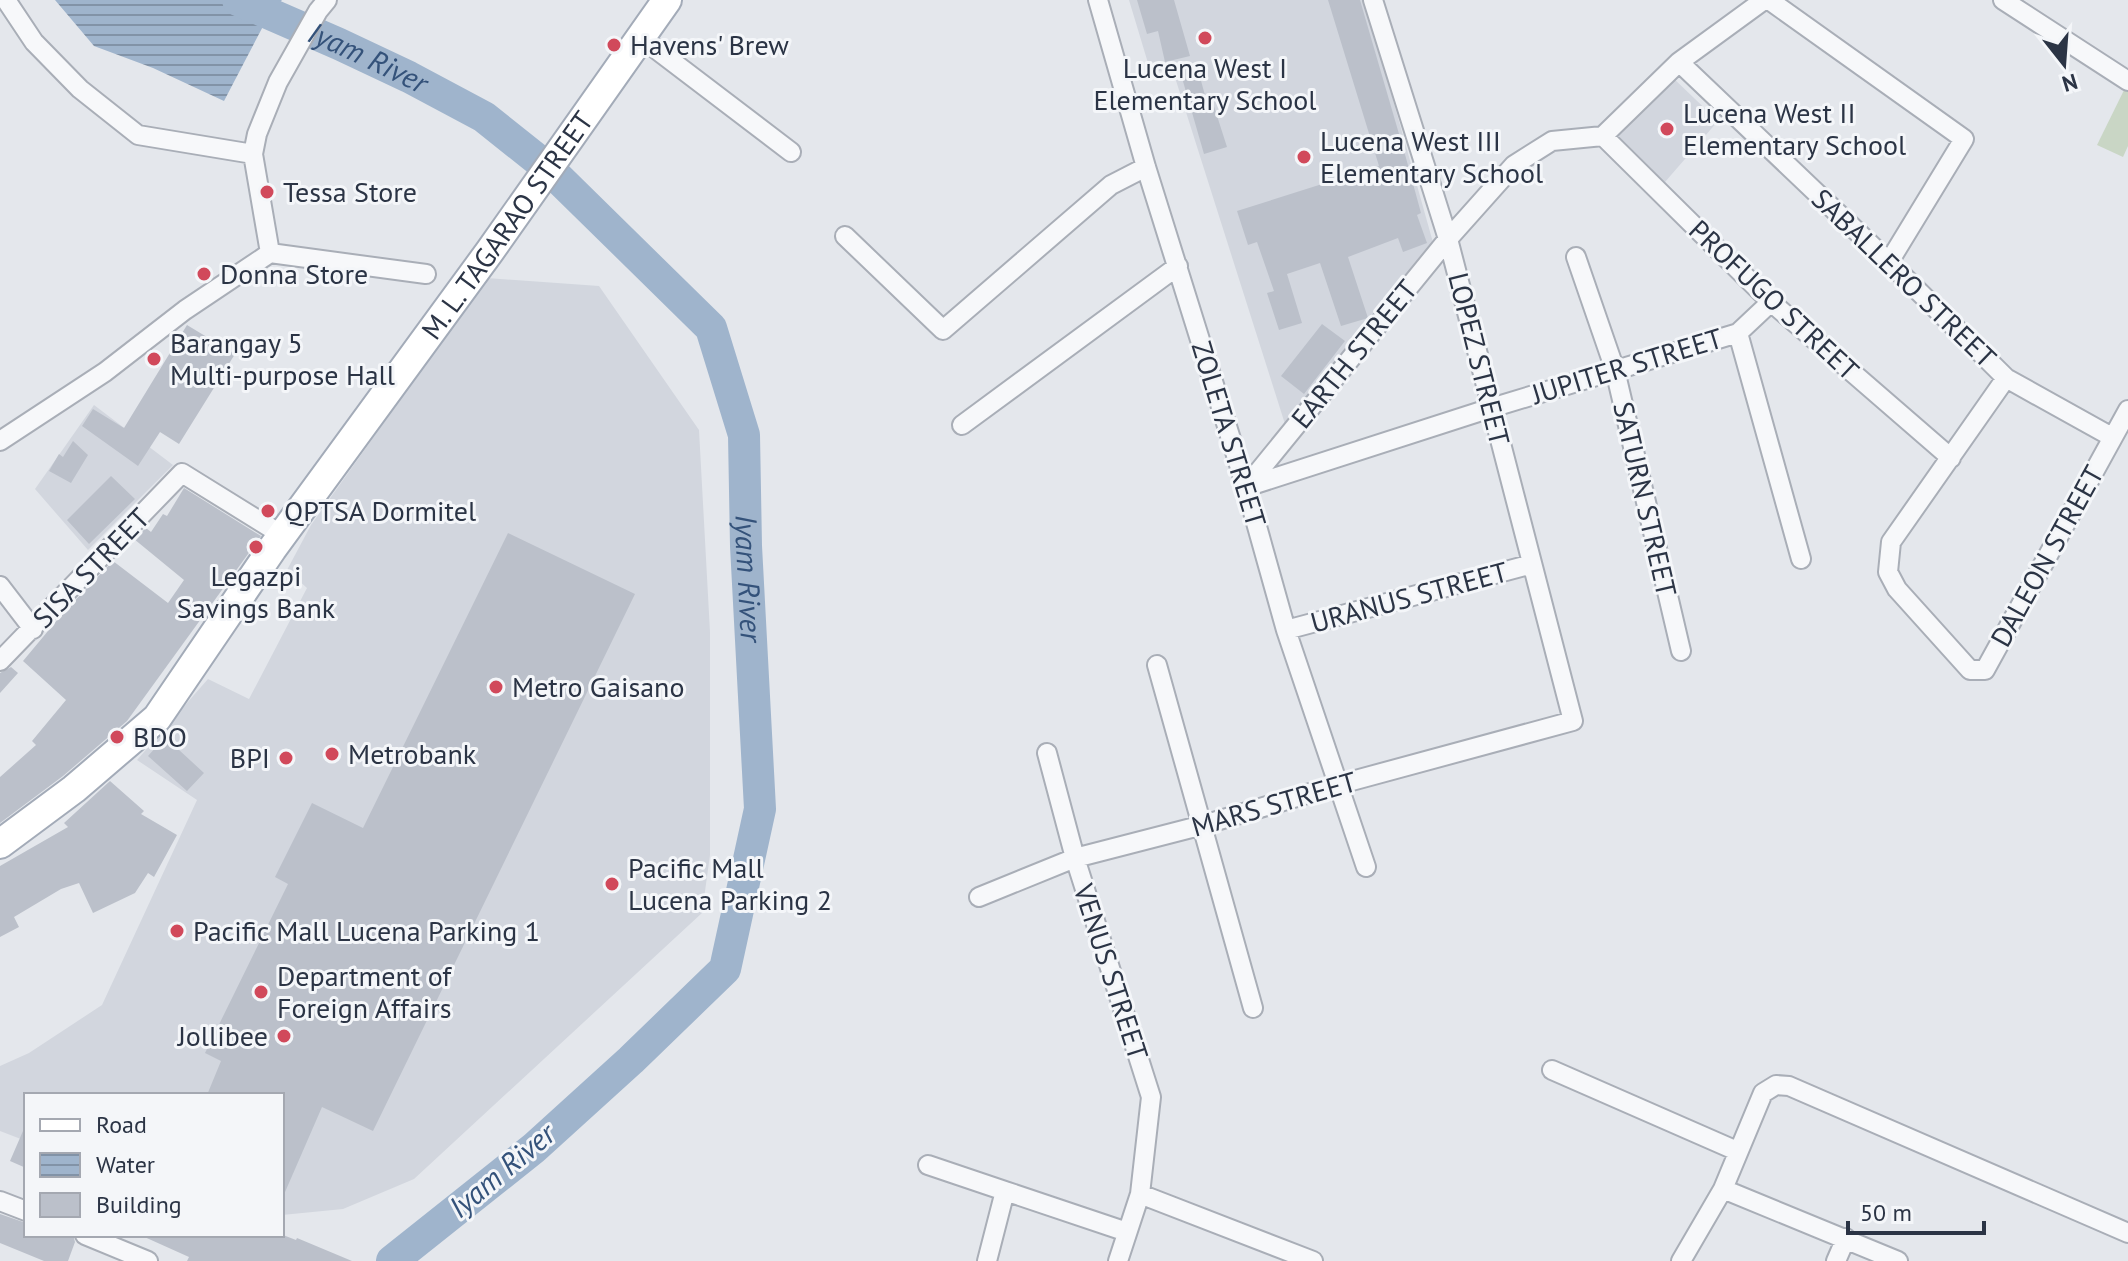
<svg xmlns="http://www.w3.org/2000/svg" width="2128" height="1261" font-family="'PT Sans',sans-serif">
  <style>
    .built { fill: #d2d6de }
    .garden { fill: #c9d6c5 }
    .water { fill: url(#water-rules) }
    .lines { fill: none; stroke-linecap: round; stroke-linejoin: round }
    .river { stroke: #9fb4cc; stroke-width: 32 }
    .building { fill: #bbc0ca }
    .minor-casing { stroke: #a9aeb7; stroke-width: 22 }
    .primary-casing { stroke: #a3abb8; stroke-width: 32 }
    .minor { stroke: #f7f8fa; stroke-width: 18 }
    .primary { stroke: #fff; stroke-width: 28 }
    .poi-dot { fill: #d1495b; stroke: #f4f6f9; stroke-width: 3 }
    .labels { text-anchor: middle; stroke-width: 6; stroke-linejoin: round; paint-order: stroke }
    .poi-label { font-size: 28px; fill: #2b3445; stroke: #f4f6f9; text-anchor: start }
    .street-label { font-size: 28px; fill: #2b3445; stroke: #f4f6f9 }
    .water-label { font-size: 30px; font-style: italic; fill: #34527a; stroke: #f4f6f9 }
  </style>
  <defs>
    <pattern id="water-rules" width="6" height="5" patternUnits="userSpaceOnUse" patternTransform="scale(2)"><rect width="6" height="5" fill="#9fb4cc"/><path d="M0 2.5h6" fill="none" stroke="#8293a7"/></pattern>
  </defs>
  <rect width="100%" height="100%" fill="#e4e7ec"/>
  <!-- built -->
  <path class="built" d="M1129,0H1365L1434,246L1285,424L1172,68L1151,73Z
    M1671,76L1718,121L1665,182L1616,137Z
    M487,278L599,286L699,430L710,632V855L702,913L414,1179L343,1209L282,1215V1095H26V1141L0,1131V1066L29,1053L102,1005L197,800L137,760L208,679L249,699L307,588L287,570L311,525Z
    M94,405L173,465L88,550L35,489Z"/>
  <!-- garden -->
  <path class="garden" d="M2128,82V146L2123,157L2097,145Z"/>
  <!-- water -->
  <path class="water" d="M55,0H282L270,13L224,101L153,68L94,46Z"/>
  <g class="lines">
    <!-- river -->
    <path class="river" id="s1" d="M238,0L339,44L409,77L484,117L548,168L711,328L744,435L746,546L760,809L725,969L631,1060L534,1148L392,1261"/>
  </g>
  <!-- building -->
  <path class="building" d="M1137,0H1174L1190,56L1165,62L1158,31L1147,34Z
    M1328,0H1360L1406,158L1421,213L1417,215L1427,243L1403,252L1398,238L1348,257L1368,318L1341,326L1320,263L1287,274L1302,323L1279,330L1267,293L1274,291L1257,242L1248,245L1237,211L1379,166Z
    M1197,66L1206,99L1211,97L1227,147L1204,154L1180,71Z
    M1322,324L1345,341L1304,394L1281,376Z
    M187,325L235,354L179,444L160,432L138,466L82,426L93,409L124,428Z
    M73,441L88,455L71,483L49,471L59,454L63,457Z
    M111,476L135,499L89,544L67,520Z
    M184,488L261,536L127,721L63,776L0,823V777L36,745L32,741L66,700L23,661L63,613L113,561L168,603L184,580L134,539L146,528L151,532L163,514L167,516Z
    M508,533L635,594L373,1131L322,1107L282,1199V1095H207L221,1061L205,1053L288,884L275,877L312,803L363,828Z
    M11,667L18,673L0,693V673Z
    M165,737L204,773L187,791L148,756Z
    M110,781L144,811L141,814L177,835L154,877L148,873L135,893L93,913L79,883L61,889L14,917L19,927L0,937V866L68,827L64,823Z
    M26,1124V1168L10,1161Z
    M0,1214L26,1223V1235H73L75,1242L68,1261H44L0,1243Z
    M140,1235H283L296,1240L297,1238L352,1261H187L189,1257Z"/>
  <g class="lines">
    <!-- minor casing -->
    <g class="minor-casing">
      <path id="minor" d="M6,0L34,42L80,89L138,135L253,154
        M1098,0L1146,167L1246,487L1286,630L1366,867
        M1769,0L1964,139L1889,262
        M2003,0L2128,81
        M640,37L791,152
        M1679,62L1889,262L2006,378L2112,437
        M1603,136L1771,302L1951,458
        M845,236L943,330L1111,185L1146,167
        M270,253L253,154L257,134L278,82L318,11L327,0
        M1576,257L1615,370L1681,651
        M1738,333L1801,559
        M2006,378L1891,542L1888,572L1897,589L1970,670H1985L2128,410
        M962,425L1178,266
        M0,441L105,372L185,310L270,253L426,274
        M1246,487L1448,239L1514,165L1552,141L1603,136L1679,62L1764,0
        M1246,487L1491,408L1738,333L1771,302
        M0,586L33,629
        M1286,630L1532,564
        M0,661L182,473L282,535
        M1157,665L1253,1008
        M1047,753L1075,858L1151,1097L1140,1194L1118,1261
        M979,897L1075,858L1203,825L1337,785L1573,721L1448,239L1373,0
        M1552,1070L1737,1151
        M928,1165L1005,1191
        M1723,1189L1763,1093L1776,1085L1789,1086L2128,1233
        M1140,1194L1313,1261
        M0,1201L26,1211
        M85,1235L148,1261
        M987,1261L1005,1191L1127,1232
        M1681,1261L1723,1189L1898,1261
        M1836,1261L1846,1238"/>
    </g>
    <!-- primary casing -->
    <g class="primary-casing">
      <g id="primary">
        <path id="s2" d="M0,844L74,789L157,718L272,549L490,251L667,0"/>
      </g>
    </g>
    <!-- minor -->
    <use href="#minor" class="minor"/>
    <!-- primary -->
    <use href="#primary" class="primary"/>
  </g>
  <!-- markers -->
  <g class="poi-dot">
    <circle cx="1205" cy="38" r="8"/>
    <circle cx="614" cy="45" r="8"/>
    <circle cx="1667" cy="129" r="8"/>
    <circle cx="1304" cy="157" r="8"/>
    <circle cx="267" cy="192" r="8"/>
    <circle cx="204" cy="274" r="8"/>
    <circle cx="154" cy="359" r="8"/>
    <circle cx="268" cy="511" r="8"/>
    <circle cx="256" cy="547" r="8"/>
    <circle cx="496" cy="687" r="8"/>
    <circle cx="117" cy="737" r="8"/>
    <circle cx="332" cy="754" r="8"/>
    <circle cx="286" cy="758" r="8"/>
    <circle cx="612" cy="884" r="8"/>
    <circle cx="177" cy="931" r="8"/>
    <circle cx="261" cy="992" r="8"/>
    <circle cx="284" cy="1036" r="8"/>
  </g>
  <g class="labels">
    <!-- poi labels -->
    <g class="poi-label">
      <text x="630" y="55">Havens' Brew</text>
      <text x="1205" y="78" text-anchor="middle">Lucena West I<tspan x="1205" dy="32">Elementary School</tspan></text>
      <text x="1683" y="123">Lucena West II<tspan x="1683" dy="32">Elementary School</tspan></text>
      <text x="1320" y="151">Lucena West III<tspan x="1320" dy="32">Elementary School</tspan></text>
      <text x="283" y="202">Tessa Store</text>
      <text x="220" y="284">Donna Store</text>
      <text x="170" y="353">Barangay 5<tspan x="170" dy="32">Multi-purpose Hall</tspan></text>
      <text x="284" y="521">QPTSA Dormitel</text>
      <text x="256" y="586" text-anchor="middle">Legazpi<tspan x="256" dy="32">Savings Bank</tspan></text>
      <text x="512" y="697">Metro Gaisano</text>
      <text x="133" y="747">BDO</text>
      <text x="348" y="764">Metrobank</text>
      <text x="270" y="768" text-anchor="end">BPI</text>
      <text x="628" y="878">Pacific Mall<tspan x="628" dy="32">Lucena Parking 2</tspan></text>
      <text x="193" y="941">Pacific Mall Lucena Parking 1</text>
      <text x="277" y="986">Department of<tspan x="277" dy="32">Foreign Affairs</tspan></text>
      <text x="268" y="1046" text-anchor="end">Jollibee</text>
    </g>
    <!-- street labels -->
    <g class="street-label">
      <text dy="10" stroke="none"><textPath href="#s2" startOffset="806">M. L. TAGARAO STREET</textPath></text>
      <text transform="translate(1904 278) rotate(44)" y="10">SABALLERO STREET</text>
      <text transform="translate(1774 300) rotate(43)" y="10">PROFUGO STREET</text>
      <text transform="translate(1354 354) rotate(-51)" y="10">EARTH STREET</text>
      <text transform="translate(1479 359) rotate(76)" y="10">LOPEZ STREET</text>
      <text transform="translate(1627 366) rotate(-17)" y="10">JUPITER STREET</text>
      <text transform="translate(1229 434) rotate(73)" y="10">ZOLETA STREET</text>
      <text transform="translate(1645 499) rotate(77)" y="10">SATURN STREET</text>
      <text transform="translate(2047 556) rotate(-61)" y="10">DALEON STREET</text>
      <text transform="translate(91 568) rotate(-46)" y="10">SISA STREET</text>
      <text transform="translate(1409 597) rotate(-15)" y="10">URANUS STREET</text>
      <text transform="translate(1274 804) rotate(-16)" y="10">MARS STREET</text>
      <text transform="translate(1111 972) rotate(72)" y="10">VENUS STREET</text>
    </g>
    <!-- water labels -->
    <g class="water-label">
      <text dy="10" stroke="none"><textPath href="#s1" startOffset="142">Iyam River</textPath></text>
      <text dy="10" stroke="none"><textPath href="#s1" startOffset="838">Iyam River</textPath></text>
      <text transform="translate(502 1171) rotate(-40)" y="10">Iyam River</text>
    </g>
  </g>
  <!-- legend -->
  <rect x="24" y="1093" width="260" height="144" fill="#f4f6f9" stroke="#a4a8b1" stroke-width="2"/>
  <rect x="40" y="1119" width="40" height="12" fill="#ffffff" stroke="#a4a8b1" stroke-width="2"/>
  <text x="96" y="1133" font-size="24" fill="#2b3445">Road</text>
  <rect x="40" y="1153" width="40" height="24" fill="url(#water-rules)" stroke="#a4a8b1" stroke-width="2"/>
  <text x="96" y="1173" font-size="24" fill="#2b3445">Water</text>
  <rect x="40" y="1193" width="40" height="24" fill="#bbc0ca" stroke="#a4a8b1" stroke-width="2"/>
  <text x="96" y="1213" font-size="24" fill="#2b3445">Building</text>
  <!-- north arrow -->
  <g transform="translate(2064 64) rotate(163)" stroke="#f4f6f9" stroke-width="6" paint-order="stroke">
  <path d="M0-6L14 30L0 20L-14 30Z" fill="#2b3445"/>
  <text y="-12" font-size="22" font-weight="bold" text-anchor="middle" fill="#2b3445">N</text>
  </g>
  <!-- scale -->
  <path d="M1848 1221v12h136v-12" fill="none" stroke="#2b3445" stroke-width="4"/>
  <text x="1860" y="1221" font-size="24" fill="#2b3445" stroke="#f4f6f9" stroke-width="6" paint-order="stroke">50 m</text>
</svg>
